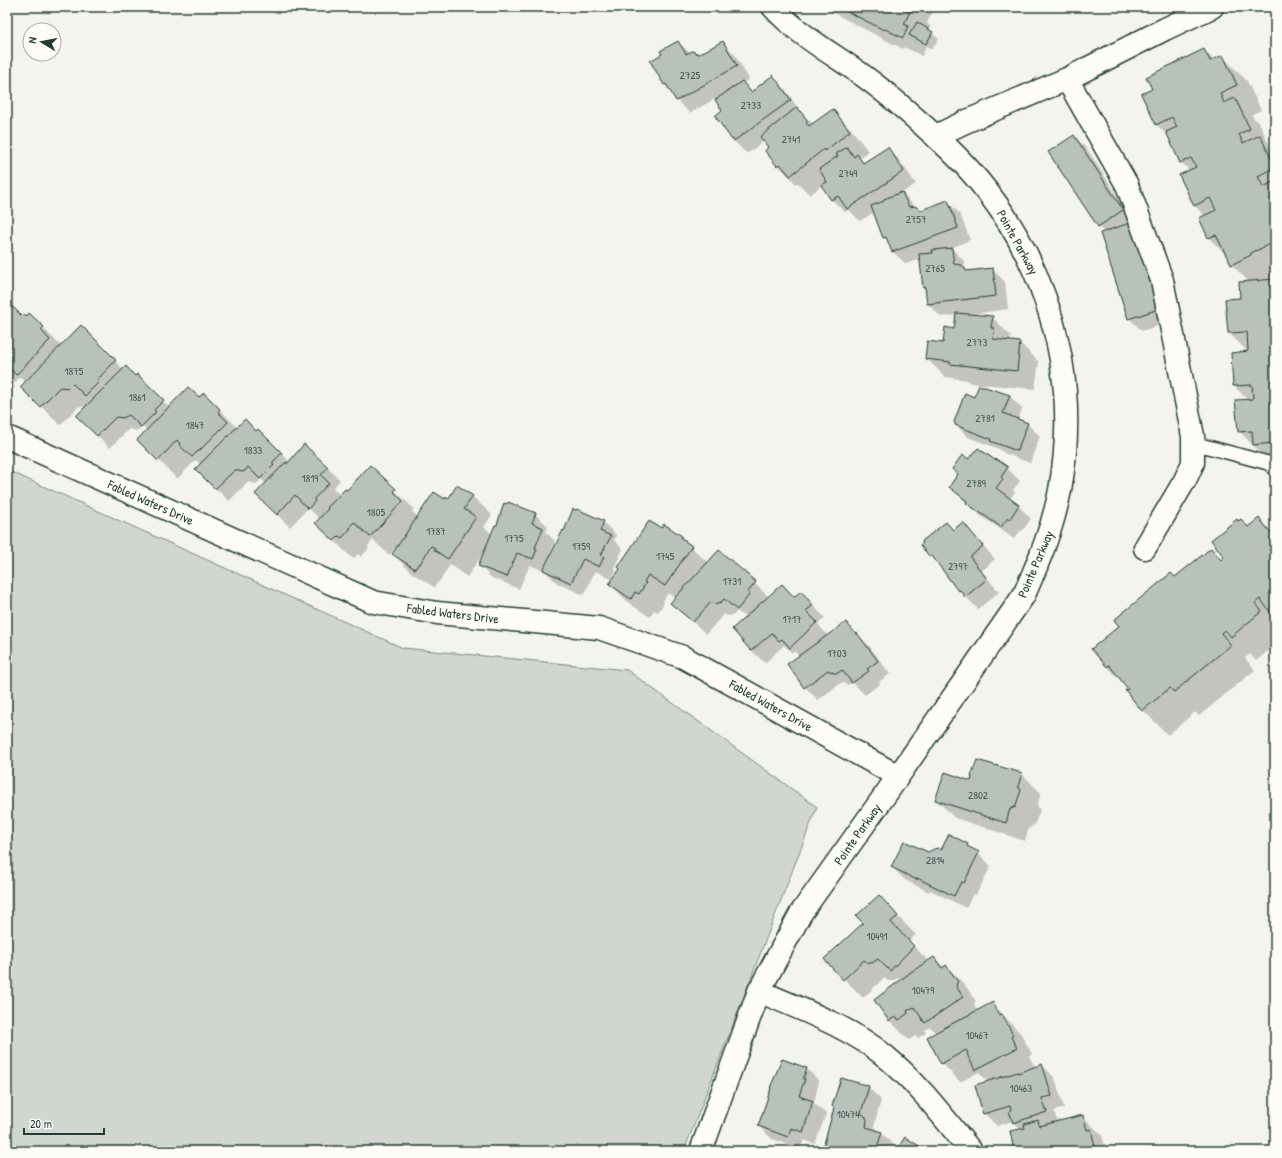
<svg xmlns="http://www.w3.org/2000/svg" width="1282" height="1158" font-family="'Patrick Hand',sans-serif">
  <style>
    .green { fill: #d1d6d1; stroke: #788a82 }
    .shadow { fill: #0003 }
    .building { fill: #b9c1bb; stroke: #1f3d34 }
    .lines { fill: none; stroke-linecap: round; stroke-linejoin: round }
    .service-casing { stroke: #1f3d34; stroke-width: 16 }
    .minor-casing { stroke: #1f3d34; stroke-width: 25 }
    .service { stroke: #fdfcf7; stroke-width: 13 }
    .minor { stroke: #fdfcf7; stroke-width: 22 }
    .labels { text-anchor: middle; stroke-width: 3; stroke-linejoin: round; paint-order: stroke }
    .number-label { font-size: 11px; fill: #465e56 }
    .street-label { font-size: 13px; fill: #1f3d34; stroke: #fdfcf7 }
  </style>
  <rect width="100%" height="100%" fill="#f4f4ef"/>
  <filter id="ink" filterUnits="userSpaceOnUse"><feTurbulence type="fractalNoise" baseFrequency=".025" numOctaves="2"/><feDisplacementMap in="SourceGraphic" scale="8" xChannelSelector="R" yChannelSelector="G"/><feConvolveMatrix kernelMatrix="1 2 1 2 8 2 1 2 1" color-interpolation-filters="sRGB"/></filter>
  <g filter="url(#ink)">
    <!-- green -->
    <path class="green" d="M7,470L403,648L627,670L817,807L684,1151H7Z"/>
    <!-- shadow -->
    <path class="shadow" d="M822,7H929L933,11L927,23L931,27L929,31L939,39L932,49L926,46L922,56L904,47L903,49Z
      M678,42L690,53L699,56L723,42L735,55L749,79L743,83L752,92L773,77L785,89L802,114L813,124L832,110L851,129L868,151L859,158L865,163L888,148L900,161L916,184L902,193L916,208L921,212L947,201L960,214L970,240L951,248L964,261L966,270L967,272L992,269L1005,282L1008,309L967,315L992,317L1011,336L1010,342L1020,343L1039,362L1035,389L970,383L967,380L945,377L926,358L944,344L955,330L957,315L941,317L928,304L926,290L924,287L920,259L906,264L893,252L889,242L884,237L874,212L860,221L849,210L845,212L832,200L822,185L810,195L798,183L796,184L778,165L769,147L764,141L748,153L745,152L733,140L716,116L724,111L720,96L690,113L677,101L673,93L665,85L651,61L663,55Z
      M1204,50L1214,60L1222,56L1247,81L1261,110L1251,115L1260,124L1270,147L1275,151V465L1264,456L1239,431L1248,400L1234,386L1232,354L1248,352L1229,333L1241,299L1249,282L1231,264L1227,256L1209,238L1200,218L1205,216L1195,206L1190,171L1181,162L1170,138L1157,125L1143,95L1153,90Z
      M1074,136L1087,149L1135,223L1171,321L1142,331L1129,318L1104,232L1098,226Z
      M7,315L27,317L30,315L61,346L81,327L124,370L135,377L137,376L170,408L199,399L204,394L238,428L257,432L258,430L290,462L304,445L340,480L333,488L340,495L347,492L370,466L414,509L412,511L418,517L445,501L449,500L457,487L473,497L492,515L484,527L492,534L497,526L504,504L535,514L548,526L546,532L555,541L550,556H551L603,522L616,535L614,540L623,549L614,568L616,570L612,579L595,571L584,595L557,583L545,571L530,565L519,589L492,578L479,566L485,552H484L467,577L450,565L439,582H438L434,587L412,573L393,554L396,549L395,548L389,555L373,540L368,546L369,548L361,557L358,554L353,559L316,523L320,519L308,508L290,527L269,507L266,484L261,479L258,483L255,484L248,482L229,501L196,469L201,465L196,460L177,479L139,440L147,431L143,427L136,431L129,429L110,448L77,416L86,407L79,406L60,425L21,387L25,382L20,377L13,385L15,387L8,394Z
      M1010,396L1022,409L1018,420L1027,424L1040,436L1030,463L1004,453L999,449L968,437L956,425L975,399Z
      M969,461L1007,468L1020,481L1013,490L1015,492L1009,500L1019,506L1031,519L1022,531L1021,530L1014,539L980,515L950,487Z
      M1259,519L1275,535V645L1256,661L1250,654L1245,658L1255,670L1199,716L1195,712L1168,735L1143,710L1129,689L1107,667L1175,578L1211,549L1222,560L1248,528Z
      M963,523L995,559L982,571L999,592L978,609L959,590L941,566L931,556L924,543L953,531Z
      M661,530L681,537L708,563L719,551L769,597L782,585L795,598L801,593L825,618L818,624L828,636L846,623L870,647L890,674L879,682L880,684L865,695L853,683L847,685L842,682L818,700L805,687L799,656L794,651L792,653L784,645L765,663L752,651L733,629L746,618L737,611L734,615L728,616L724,614L706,634L672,603L676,599L668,593L663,601L664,603L658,612L654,610L650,617L629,603L610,584Z
      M977,761L1022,774L1041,793L1037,805L1040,810L1034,826L1032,825L1031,828L1029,827L1025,841L955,818L936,800L972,782Z
      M967,845L973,850L978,853L991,866L976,895L973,894L966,908L930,890L929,892L905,880L892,867L928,854Z
      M879,897L916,935L909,941L929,962L934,958L944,968L946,966L965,985L976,1001L974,1003L975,1005L974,1006L978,1011L993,1004L1021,1034L1032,1054L1029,1056L1036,1068L1042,1065L1055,1078L1064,1108L1054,1111L1058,1122L1083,1117L1102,1135L1104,1143L1110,1151H1015L1021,1130L1013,1121L997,1126L984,1113L988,1082L979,1072L960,1082L942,1063L936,1033L930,1027L925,1030L926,1033L918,1038L915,1036L909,1040L890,1021L875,1000L901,981L898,978L892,981H888L884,978L863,998L825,959L865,923Z
      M807,1069L819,1081L814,1103L826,1114L815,1144L804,1140L800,1149L772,1139L759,1126L772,1088Z
      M868,1087L881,1100L874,1126L894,1145L893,1151H823Z"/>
    <!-- building -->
    <path class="building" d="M838,7H912L904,24L908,26L903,38L885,29L884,30Z
      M917,22L933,32L926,44L909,35Z
      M678,41L686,54L692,51L699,54L723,41L737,66L676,101L666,84L664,85L650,61L662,54L660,51Z
      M1204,49L1210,61L1223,55L1237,85L1220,93L1224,103L1235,98L1250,129L1239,134L1243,143L1260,135L1275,167L1258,176L1263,187L1275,181V242L1251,253V255L1231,265L1216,235L1208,238L1199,218L1216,210L1210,198L1194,206L1179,175L1196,167L1191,158L1180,163L1166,132L1177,127L1172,117L1156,125L1141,94L1152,89L1146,77Z
      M773,75L791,100L734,141L733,139L732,140L715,116L722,110L715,100L742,81L751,92Z
      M797,107L808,121L806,123L809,126L833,109L850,131L825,151L824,149L790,176L781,165L779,164L777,166L765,151L768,147L760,137Z
      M1074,135L1123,210L1098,227L1048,152Z
      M847,147L854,157L857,154L863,163L888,147L904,171L847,209L838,196L831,200L821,185L827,182L819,169L838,156L836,154Z
      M902,192L909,207L915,206L921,210L948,200L958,228L892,252L886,237L883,238L871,206L884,201V199Z
      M1130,223L1159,309L1128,319L1100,233Z
      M952,248L954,264L961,265L965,268L966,271L993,268L996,296L927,304L925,287L923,288L919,254L933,253L932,250Z
      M1275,279V443L1253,445L1252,431L1238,432L1235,400L1253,399L1252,385L1233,386L1231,353L1248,351L1247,332L1228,333L1225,299L1240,298L1239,282Z
      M13,307L22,316L24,314L27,316L29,313L44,327L41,330L50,340L16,375L7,365V313Z
      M956,313L993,316L991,328H994L993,339L1020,342L1017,371L950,364V362L925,359L927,341L943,343L945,327L954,329Z
      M81,325L116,360L97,380L99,382L85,396L73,384L69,388L60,387L40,407L20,387Z
      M126,366L135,376L137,374L164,400L154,410L156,412L141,427L129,415L123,418L116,417L97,436L76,416Z
      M979,385L1010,395L1003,413L1028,423L1017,451L990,441L991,439L955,425V423L954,422L965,393L974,397Z
      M188,387L199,397L204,393L220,409L218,412L228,422L198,452V451L192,457L179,445L180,444L177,440L158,461L137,440Z
      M245,419L256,431L258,429L282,453L272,463L274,465L260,479L248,467L245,471L242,472L235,470L215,489L195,469Z
      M304,444L328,467L321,475L329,483L314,499L315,501L308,509L295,495L277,515L255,494L286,462L287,464Z
      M978,448L995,460L996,459L1008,467L1001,477L1003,479L996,488L1019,505L1009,520L1008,518L1001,527L966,503L967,501L949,487L958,474L952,469L962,455L969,459Z
      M370,465L396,489L394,492L403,501L370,537L354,522L349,527L351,528L342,538L339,536L334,541L315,523L328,509L327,508L345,489L347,490Z
      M457,485L473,496L464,509L476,517L448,559L434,550L435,548L431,546L420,564L419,563L415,569L392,554L434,492L445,499L446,497L448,499Z
      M508,502L536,513L532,523L543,528L535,548L537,549L533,559L517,553L507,577L478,566L495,525H497L504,503L507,504Z
      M573,509L576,510L577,509L604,521L600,531L611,536L601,555L604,557L599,567L583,559L571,583L543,570L563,530L564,531Z
      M1259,518L1275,538V611L1272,614L1260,599L1255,603L1262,611L1231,637L1225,630L1221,633L1231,645L1174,692L1170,688L1142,711L1125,690L1128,689L1109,665L1107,667L1091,649L1119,626L1114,620L1171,573L1175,577L1211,548L1221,560L1224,557L1211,540L1237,519L1238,521L1241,519L1248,527Z
      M649,521L661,528L664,524L682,536L681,538L692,546L665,586L648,575L644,582L646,583L639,594L635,592L631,599L609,584L620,569L618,567Z
      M946,522L953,530L963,522L983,546L970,557L987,579L965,597L960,590L958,591L932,556L930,557L920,545L923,543L922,541Z
      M719,550L756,582L748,592L750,594L737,610L724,599L721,602L714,604L711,602L693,622L670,603Z
      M782,584L794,597L801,591L813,605L806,611L817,622L790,648L782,639L779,641L772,633L751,651L732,629Z
      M846,622L856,634L857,633L878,661L867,669L869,671L852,683L842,670L838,673H834L828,670L804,688L787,664Z
      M977,760L1022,773L1018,787L1020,788V789L1021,790L1015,808L1013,807L1012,809H1010L1006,823L935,800L945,772L971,781L972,776H971Z
      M949,834L968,844L967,846L979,852L964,883L961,882L954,896L917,878V880L891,867L904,841L928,852L934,849L938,848L941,850Z
      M879,895L898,916L891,922L914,946L890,971L878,959L872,963H868L864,960L843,980L824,959L863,923L856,916Z
      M934,957L942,968L946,965L958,982L956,984L957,985L956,986L963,997L925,1023L914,1007L907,1011L908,1013L899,1020L895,1017L889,1021L874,1000L911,972Z
      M993,1002L999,1015L1002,1014L1013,1035L1011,1037L1017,1048L975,1070L967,1054L968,1053L966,1050L941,1064L927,1037Z
      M782,1059L807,1068L803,1079H805L799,1096L813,1101L803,1132L791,1128L788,1137L758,1126L771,1088H770Z
      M1042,1064L1052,1096L1042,1098L1047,1112L1013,1123L1009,1111L1011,1110L1010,1106L983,1114L975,1085L1018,1072V1073Z
      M841,1078L869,1086L861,1113L865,1116L867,1120L866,1127L882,1132L876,1151H822L834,1108L832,1106Z
      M1083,1115L1087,1130L1091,1129L1096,1151H1014L1010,1131L1025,1128L1024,1124L1038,1120L1039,1126Z
      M905,1137L927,1151H896Z"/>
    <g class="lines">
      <!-- service casing -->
      <g class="service-casing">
        <path id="service" d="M1193,443L1268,463L1275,469"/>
      </g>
      <!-- minor casing -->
      <g class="minor-casing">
        <path id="minor" d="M1067,79L1165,29L1212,7
          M936,136L965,122L1067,79L1127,185L1162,280L1193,436V463L1185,480L1145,548
          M7,437L373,602L437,613L599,628L683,657L898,776
          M759,991C802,1010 848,1026 885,1056C918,1083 944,1118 971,1151
          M701,1151L759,991L801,913L890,788L1024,595C1039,561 1053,527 1060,490C1084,357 1036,225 935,136C914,117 892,97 869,80C837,56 800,37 773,7"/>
      </g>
      <!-- service -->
      <use href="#service" class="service"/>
      <!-- minor -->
      <use href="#minor" class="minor"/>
    </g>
  </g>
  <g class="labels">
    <!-- number labels -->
    <g class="number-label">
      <text x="690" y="79">2725</text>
      <text x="751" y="109">2733</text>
      <text x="791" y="143">2741</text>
      <text x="848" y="177">2749</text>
      <text x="916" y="223">2757</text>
      <text x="935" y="272">2765</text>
      <text x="977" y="346">2773</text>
      <text x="74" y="375">1875</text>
      <text x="137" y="401">1861</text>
      <text x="985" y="422">2781</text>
      <text x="195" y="429">1847</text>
      <text x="253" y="454">1833</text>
      <text x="310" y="482">1819</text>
      <text x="976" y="487">2789</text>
      <text x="376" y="516">1805</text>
      <text x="436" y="535">1787</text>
      <text x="514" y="542">1775</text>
      <text x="581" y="550">1759</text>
      <text x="665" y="560">1745</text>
      <text x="958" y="570">2797</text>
      <text x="732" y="585">1731</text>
      <text x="792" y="623">1717</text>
      <text x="837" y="657">1703</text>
      <text x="978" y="799">2802</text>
      <text x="935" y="864">2814</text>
      <text x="877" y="940">10491</text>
      <text x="923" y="994">10479</text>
      <text x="977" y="1039">10467</text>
      <text x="1021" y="1092">10463</text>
      <text x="848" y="1118">10474</text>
    </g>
    <!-- street labels -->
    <g class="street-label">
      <text transform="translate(1018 242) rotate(61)" y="5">Pointe Parkway</text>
      <text transform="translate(151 502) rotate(24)" y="5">Fabled Waters Drive</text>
      <text transform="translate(1035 564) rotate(-67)" y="5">Pointe Parkway</text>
      <text transform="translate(453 613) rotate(7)" y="5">Fabled Waters Drive</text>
      <text transform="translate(771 705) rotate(29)" y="5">Fabled Waters Drive</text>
      <text transform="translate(857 834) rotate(-55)" y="5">Pointe Parkway</text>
    </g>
  </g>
  <!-- margin -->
  <rect width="1282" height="1158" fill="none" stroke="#fdfcf7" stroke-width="24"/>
  <rect x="12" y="12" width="1258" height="1134" fill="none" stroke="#1f3d34" stroke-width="1.5" filter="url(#ink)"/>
  <!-- north arrow -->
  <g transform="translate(42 42) rotate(280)"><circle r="19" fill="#fdfcf7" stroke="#a4b0a9"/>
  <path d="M0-3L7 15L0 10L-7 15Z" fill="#1f3d34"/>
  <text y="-6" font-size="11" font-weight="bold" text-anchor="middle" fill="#1f3d34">N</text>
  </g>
  <!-- scale -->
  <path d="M24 1128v6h80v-6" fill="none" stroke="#1f3d34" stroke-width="2"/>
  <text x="30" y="1128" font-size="12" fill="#1f3d34" stroke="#fdfcf7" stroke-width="3" paint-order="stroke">20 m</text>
</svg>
